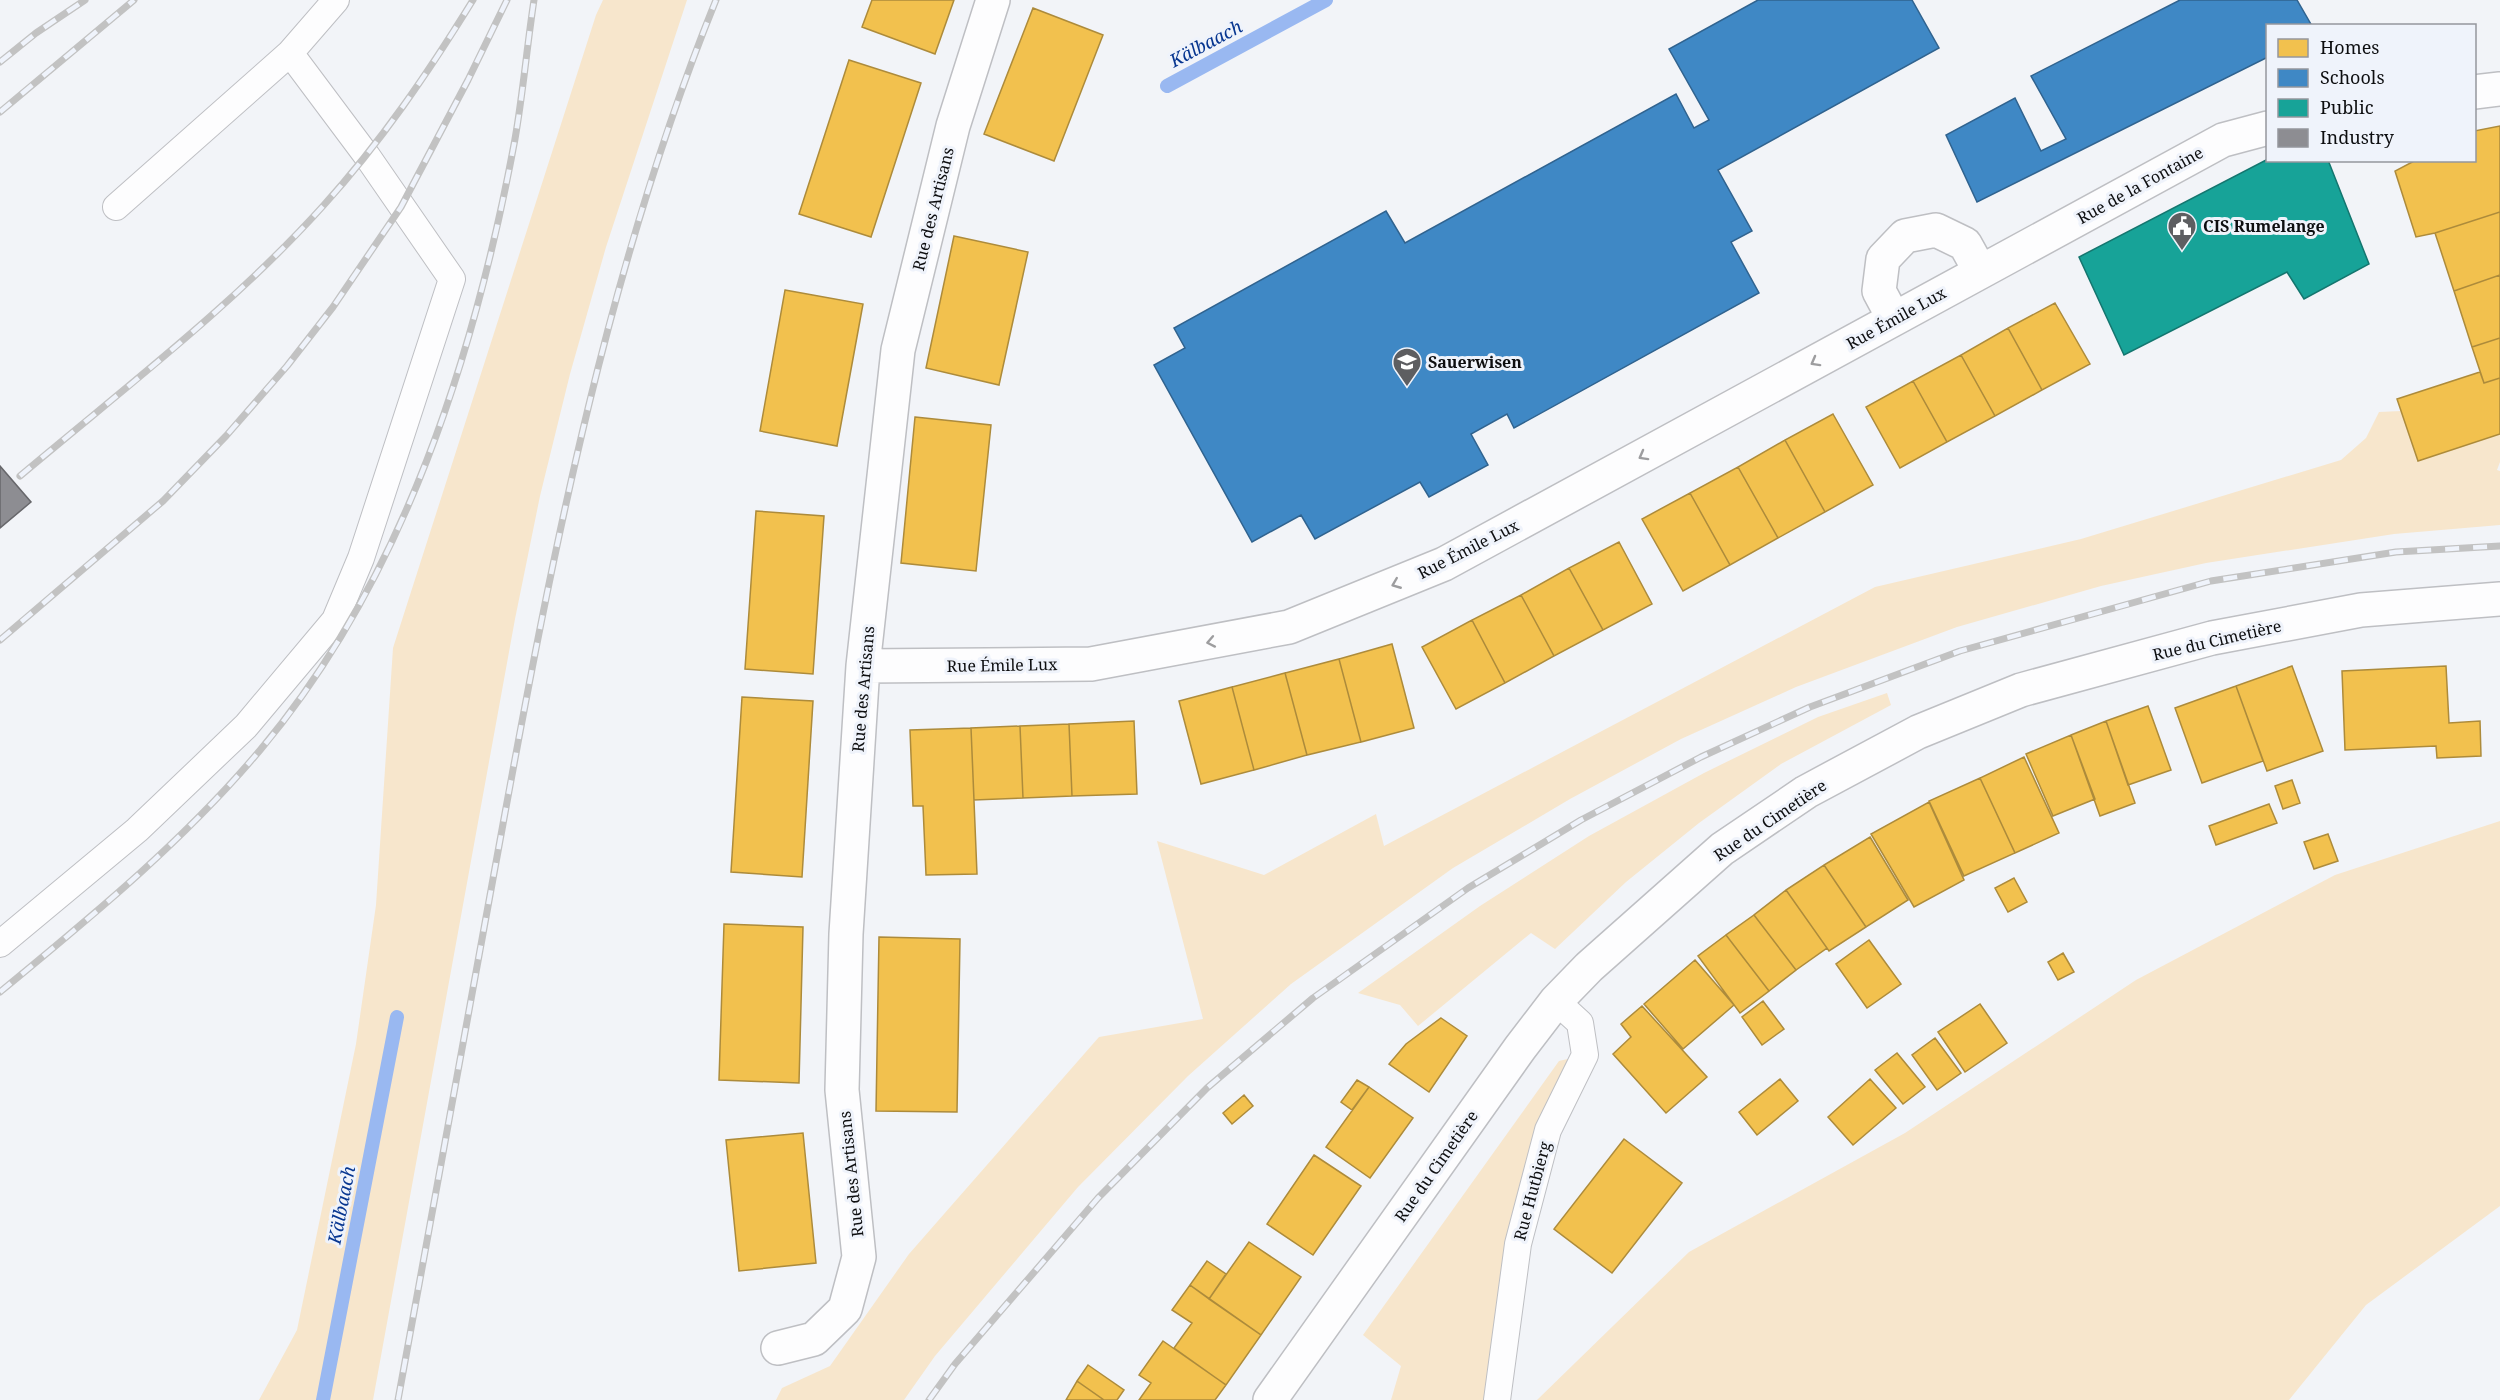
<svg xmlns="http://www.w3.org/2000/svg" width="2500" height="1400" font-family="'Noto Serif',serif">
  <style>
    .green { fill: #f7e6cc }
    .homes { fill: #f2c14e; stroke: #ad8b3b; stroke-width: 1.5 }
    .schools { fill: #3f88c5; stroke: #30638f; stroke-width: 1.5 }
    .public { fill: #17a398; stroke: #14766f; stroke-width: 1.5 }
    .industry { fill: #8d8d92; stroke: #67676b; stroke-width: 1.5 }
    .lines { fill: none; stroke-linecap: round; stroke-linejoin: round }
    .stream { stroke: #99b8f1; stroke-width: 14 }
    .service-casing { stroke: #bebfc3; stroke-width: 28 }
    .minor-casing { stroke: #bebfc3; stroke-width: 36 }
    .secondary-casing { stroke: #bebfc3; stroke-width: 36 }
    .service { stroke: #fdfdfe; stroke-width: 26 }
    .minor { stroke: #fdfdfe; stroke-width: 33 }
    .secondary { stroke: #fdfdfe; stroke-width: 33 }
    .rail-casing { stroke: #c2c2c2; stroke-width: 7 }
    .rail { stroke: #eff3fb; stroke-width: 4.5; stroke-dasharray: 14; stroke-linecap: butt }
    .oneway { stroke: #9d9d9f }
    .labels { text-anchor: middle; stroke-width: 6; stroke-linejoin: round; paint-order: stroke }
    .street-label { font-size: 16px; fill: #0d0e10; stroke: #eff3fb }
    .poi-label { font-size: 16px; font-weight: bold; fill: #0d0e10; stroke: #eff3fb; text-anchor: start }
    .water-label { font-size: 18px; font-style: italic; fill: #073690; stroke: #eff3fb }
  </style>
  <rect width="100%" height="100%" fill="#f2f4f8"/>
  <!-- green -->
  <path class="green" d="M603,0H687L606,247L570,374L540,496L515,619L373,1400H259L297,1330L356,1044L376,905L393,648L596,15Z
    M2401,411L2418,461L2500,434V462L2497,470L2500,471V525L2394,534L2206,563L2101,586L1957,627L1796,687L1681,739L1570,799L1453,868L1291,984L1188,1076L1078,1187L935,1356L904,1400H776L782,1388L830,1366L909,1254L1099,1037L1203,1019L1157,841L1264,875L1376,814L1384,846L1875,587L2081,539L2341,460L2366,438L2379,412Z
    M1887,693L1891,705L1781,764L1699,823L1626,882L1555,949L1531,933L1418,1026L1400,1005L1358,993L1480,906L1589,836L1704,773L1818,717Z
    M2500,821V1206L2366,1305L2289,1400H1537L1689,1252L1905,1133L2136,980L2335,875Z
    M1585,1055L1548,1130L1497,1400H1391L1401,1366L1363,1335L1559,1061Z"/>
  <!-- homes -->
  <path class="homes" d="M872,0H954L935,54L862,27Z
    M1033,8L1103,35L1054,161L984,134Z
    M849,60L921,83L871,237L799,214Z
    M2500,126V212L2435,233L2416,237L2395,171L2416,160H2474V131Z
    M2500,212V275L2454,291L2435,233Z
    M954,236L1028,252L999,385L926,368Z
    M2500,275V338L2472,347L2454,291Z
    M785,290L863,304L837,446L760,431Z
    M2055,303L2090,364L2042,390L2008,328Z
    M2008,328L2042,390L1995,416L1961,355Z
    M2500,338V378L2484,383L2472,347Z
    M1961,355L1995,416L1947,442L1913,381Z
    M2480,372L2484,383L2500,378V434L2418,461L2397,399Z
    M1913,381L1947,442L1900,468L1866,407Z
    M1833,414L1873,485L1825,512L1785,440Z
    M915,417L991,425L976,571L901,563Z
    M1785,440L1825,512L1778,538L1738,467Z
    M1738,467L1778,538L1730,565L1690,493Z
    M1690,493L1730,565L1683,591L1642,519Z
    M756,511L824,516L813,674L745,669Z
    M1619,542L1652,604L1603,630L1569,568Z
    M1569,568L1603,630L1554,656L1521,595Z
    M1521,595L1554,656L1505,683L1472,620Z
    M1472,620L1505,683L1456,709L1422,647Z
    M1392,644L1414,728L1361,742L1339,659Z
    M1339,659L1361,742L1307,755L1285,673Z
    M2292,666L2323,751L2267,771L2236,686Z
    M2446,666L2449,723L2480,721L2481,756L2437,758L2436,746L2345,750L2342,671Z
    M1285,673L1307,755L1254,770L1232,687Z
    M2236,686L2263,761L2202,783L2175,708Z
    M1232,687L1254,770L1201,784L1179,701Z
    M742,697L813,701L802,877L731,872Z
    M2148,706L2171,770L2128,785L2106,721Z
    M1134,721L1137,794L1072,796L1069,724Z
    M2106,721L2135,803L2100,816L2071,735Z
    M1069,724L1072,796L1023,798L1020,726Z
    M1020,726L1023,798L974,800L971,728Z
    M971,728L977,874L926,875L923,806H913L910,730Z
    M2071,735L2095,799L2053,816L2026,754Z
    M2024,757L2059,833L2015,853L1980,778Z
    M1980,778L2015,853L1964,876L1929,801Z
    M2292,780L2300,803L2283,809L2275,786Z
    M1929,802L1964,880L1914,907L1871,834Z
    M2269,804L2277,823L2216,845L2209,826Z
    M2328,834L2338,861L2314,869L2304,842Z
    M1870,837L1908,900L1866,927L1824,865Z
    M1824,865L1866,927L1829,951L1786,890Z
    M2014,878L2027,902L2008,912L1995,888Z
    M1786,890L1827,948L1796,970L1754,915Z
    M1754,915L1796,970L1769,991L1726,935Z
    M724,924L803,927L799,1083L719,1080Z
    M1726,935L1769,991L1740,1013L1698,956Z
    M879,937L960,939L957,1112L876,1111Z
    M1869,940L1901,984L1867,1008L1836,964Z
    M2063,953L2074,972L2058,980L2048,962Z
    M1695,960L1734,1005L1683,1049L1644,1004Z
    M1763,1001L1784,1029L1762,1045L1742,1017Z
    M1980,1004L2007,1043L1965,1072L1938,1032Z
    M1642,1006L1707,1077L1666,1113L1613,1054L1631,1037L1621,1024Z
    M1441,1018L1467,1036L1429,1092L1389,1064L1406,1044Z
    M1935,1038L1961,1073L1937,1090L1912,1055Z
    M1897,1053L1925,1087L1903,1104L1875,1070Z
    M1780,1079L1798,1101L1757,1135L1739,1112Z
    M1870,1079L1896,1108L1853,1145L1828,1117Z
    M1357,1080L1369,1087L1352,1110L1341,1102Z
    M1369,1087L1413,1118L1370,1178L1326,1147Z
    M1244,1095L1253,1106L1232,1124L1223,1113Z
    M803,1133L816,1263L739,1271L726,1140Z
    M1624,1139L1682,1183L1612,1273L1554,1229Z
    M1314,1155L1361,1186L1313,1255L1267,1224Z
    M1249,1242L1301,1277L1261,1335L1209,1299Z
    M1207,1261L1226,1274L1209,1299L1190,1285Z
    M1190,1285L1261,1335L1226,1385L1174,1348L1192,1323L1172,1310Z
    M1163,1341L1226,1385L1215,1400H1139L1151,1383L1139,1375Z
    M1088,1365L1124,1390L1117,1400H1104L1077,1381Z
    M1077,1381L1104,1400H1066Z"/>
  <!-- schools -->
  <path class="schools" d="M1758,0H1912L1939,48L1718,170L1752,231L1731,242L1759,293L1514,428L1507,414L1471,434L1488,465L1429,497L1420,482L1315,539L1301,515L1252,542L1154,365L1185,348L1174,328L1386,211L1405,243L1676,94L1694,128L1709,120L1669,49Z
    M2180,0H2297L2312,26H2268V57L1977,202L1946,135L2015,98L2041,151L2066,139L2031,76Z"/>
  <!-- public -->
  <path class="public" d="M2268,159L2328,160L2369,264L2304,299L2287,272L2124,355L2079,257Z"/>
  <!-- industry -->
  <path class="industry" d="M0,466L31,502L0,528Z"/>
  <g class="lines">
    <!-- stream -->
    <path class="stream" d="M1167,86L1326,0
      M323,1400L397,1017"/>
    <!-- service casing -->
    <g class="service-casing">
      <path id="service" d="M116,207L290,53
        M0,944L137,830L246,726L335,620L361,558L452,279L367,156L290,53L336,0
        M1497,1400L1518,1244L1548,1130L1585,1055L1580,1023L1556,1001"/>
    </g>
    <!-- minor casing -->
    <g class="minor-casing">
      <path id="minor" d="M2474,92L2500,89
        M1894,319L1879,291L1883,259L1905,236L1936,230L1965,244L1980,271
        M863,666L1091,664L1289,627L1444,564L2223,140L2268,128
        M778,1348L814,1339L845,1309L859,1257L842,1090L846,934L863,666L898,350L953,126L993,0"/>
    </g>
    <!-- secondary casing -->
    <g class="secondary-casing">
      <path id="secondary" d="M1270,1400L1520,1048L1556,1001L1589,967L1722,849L1806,792L1918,732L2021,690L2212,638L2361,610L2500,599"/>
    </g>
    <!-- service -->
    <use href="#service" class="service"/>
    <!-- minor -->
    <use href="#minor" class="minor"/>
    <!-- secondary -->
    <use href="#secondary" class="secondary"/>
    <!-- rail casing -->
    <g class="rail-casing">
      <path id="rail" d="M0,62L36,33L85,0
        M0,112L134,0
        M20,476C123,389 233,306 323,206C381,142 428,73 473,0
        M0,640L163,501L226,436L287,366L333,307L401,207L468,80L507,0
        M0,992C92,916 184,841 261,749C404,578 475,355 515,139C523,93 527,46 534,0
        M398,1400C433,1208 468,1016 503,824C554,545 609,264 716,0
        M929,1400L955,1364L1098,1198L1207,1088L1313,998L1468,888L1581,820L1701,757L1810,707L1960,651L2211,581L2396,552L2500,546"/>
    </g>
    <!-- rail -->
    <use href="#rail" class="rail"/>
  </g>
  <!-- one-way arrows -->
  <defs><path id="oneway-chevron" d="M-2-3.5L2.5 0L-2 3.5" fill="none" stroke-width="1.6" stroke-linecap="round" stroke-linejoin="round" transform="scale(1.5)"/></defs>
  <g class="oneway">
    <use href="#oneway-chevron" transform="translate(1815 362) rotate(151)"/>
    <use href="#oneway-chevron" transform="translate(1643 456) rotate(151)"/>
    <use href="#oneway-chevron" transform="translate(1396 584) rotate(158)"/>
    <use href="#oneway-chevron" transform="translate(1211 642) rotate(169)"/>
  </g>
  <!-- icons -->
  <defs>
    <g id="civic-pin" transform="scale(1.5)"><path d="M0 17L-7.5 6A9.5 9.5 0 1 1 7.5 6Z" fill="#5d5e61" stroke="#eff3fb"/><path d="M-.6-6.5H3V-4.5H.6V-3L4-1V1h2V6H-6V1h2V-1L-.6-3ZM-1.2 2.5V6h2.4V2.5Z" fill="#fff"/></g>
    <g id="school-pin" transform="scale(1.5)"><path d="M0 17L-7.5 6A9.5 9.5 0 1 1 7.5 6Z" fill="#5d5e61" stroke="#eff3fb"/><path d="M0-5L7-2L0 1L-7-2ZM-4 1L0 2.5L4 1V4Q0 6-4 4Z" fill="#fff"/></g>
  </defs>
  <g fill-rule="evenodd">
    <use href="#civic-pin" x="2182" y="226"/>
    <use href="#school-pin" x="1407" y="362"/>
  </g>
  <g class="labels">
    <!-- street labels -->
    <g class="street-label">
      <text transform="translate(2140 185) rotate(-29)" y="6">Rue de la Fontaine</text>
      <text transform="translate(933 209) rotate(-76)" y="6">Rue des Artisans</text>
      <text transform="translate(1896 318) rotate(-29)" y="6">Rue Émile Lux</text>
      <text transform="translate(1468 549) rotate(-27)" y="6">Rue Émile Lux</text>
      <text transform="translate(2217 640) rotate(-13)" y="6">Rue du Cimetière</text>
      <text transform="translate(1002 665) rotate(-1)" y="6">Rue Émile Lux</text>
      <text transform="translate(863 689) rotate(-85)" y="6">Rue des Artisans</text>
      <text transform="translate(1770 820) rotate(-34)" y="6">Rue du Cimetière</text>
      <text transform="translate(1436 1166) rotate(-55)" y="6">Rue du Cimetière</text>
      <text transform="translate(851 1174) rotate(-96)" y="6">Rue des Artisans</text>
      <text transform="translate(1532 1191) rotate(-75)" y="6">Rue Hutbierg</text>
    </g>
    <!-- poi labels -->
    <g class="poi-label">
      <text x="2203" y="232">CIS Rumelange</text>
      <text x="1428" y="368">Sauerwisen</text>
    </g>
    <!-- water labels -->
    <g class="water-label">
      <text transform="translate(1206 44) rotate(-28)" y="6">Kälbaach</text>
      <text transform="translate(342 1205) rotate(-79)" y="6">Kälbaach</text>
    </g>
  </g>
  <!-- legend -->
  <rect x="2266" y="24" width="210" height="138" fill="#eff3fb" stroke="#95979d" stroke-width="1.5"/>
  <rect x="2278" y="39" width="30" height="18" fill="#f2c14e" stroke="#95979d" stroke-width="1.5"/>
  <text x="2320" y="54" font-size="18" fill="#0d0e10">Homes</text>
  <rect x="2278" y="69" width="30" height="18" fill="#3f88c5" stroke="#95979d" stroke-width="1.5"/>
  <text x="2320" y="84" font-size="18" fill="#0d0e10">Schools</text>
  <rect x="2278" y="99" width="30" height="18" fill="#17a398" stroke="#95979d" stroke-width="1.5"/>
  <text x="2320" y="114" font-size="18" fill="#0d0e10">Public</text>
  <rect x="2278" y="129" width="30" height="18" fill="#8d8d92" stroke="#95979d" stroke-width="1.5"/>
  <text x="2320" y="144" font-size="18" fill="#0d0e10">Industry</text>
</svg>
